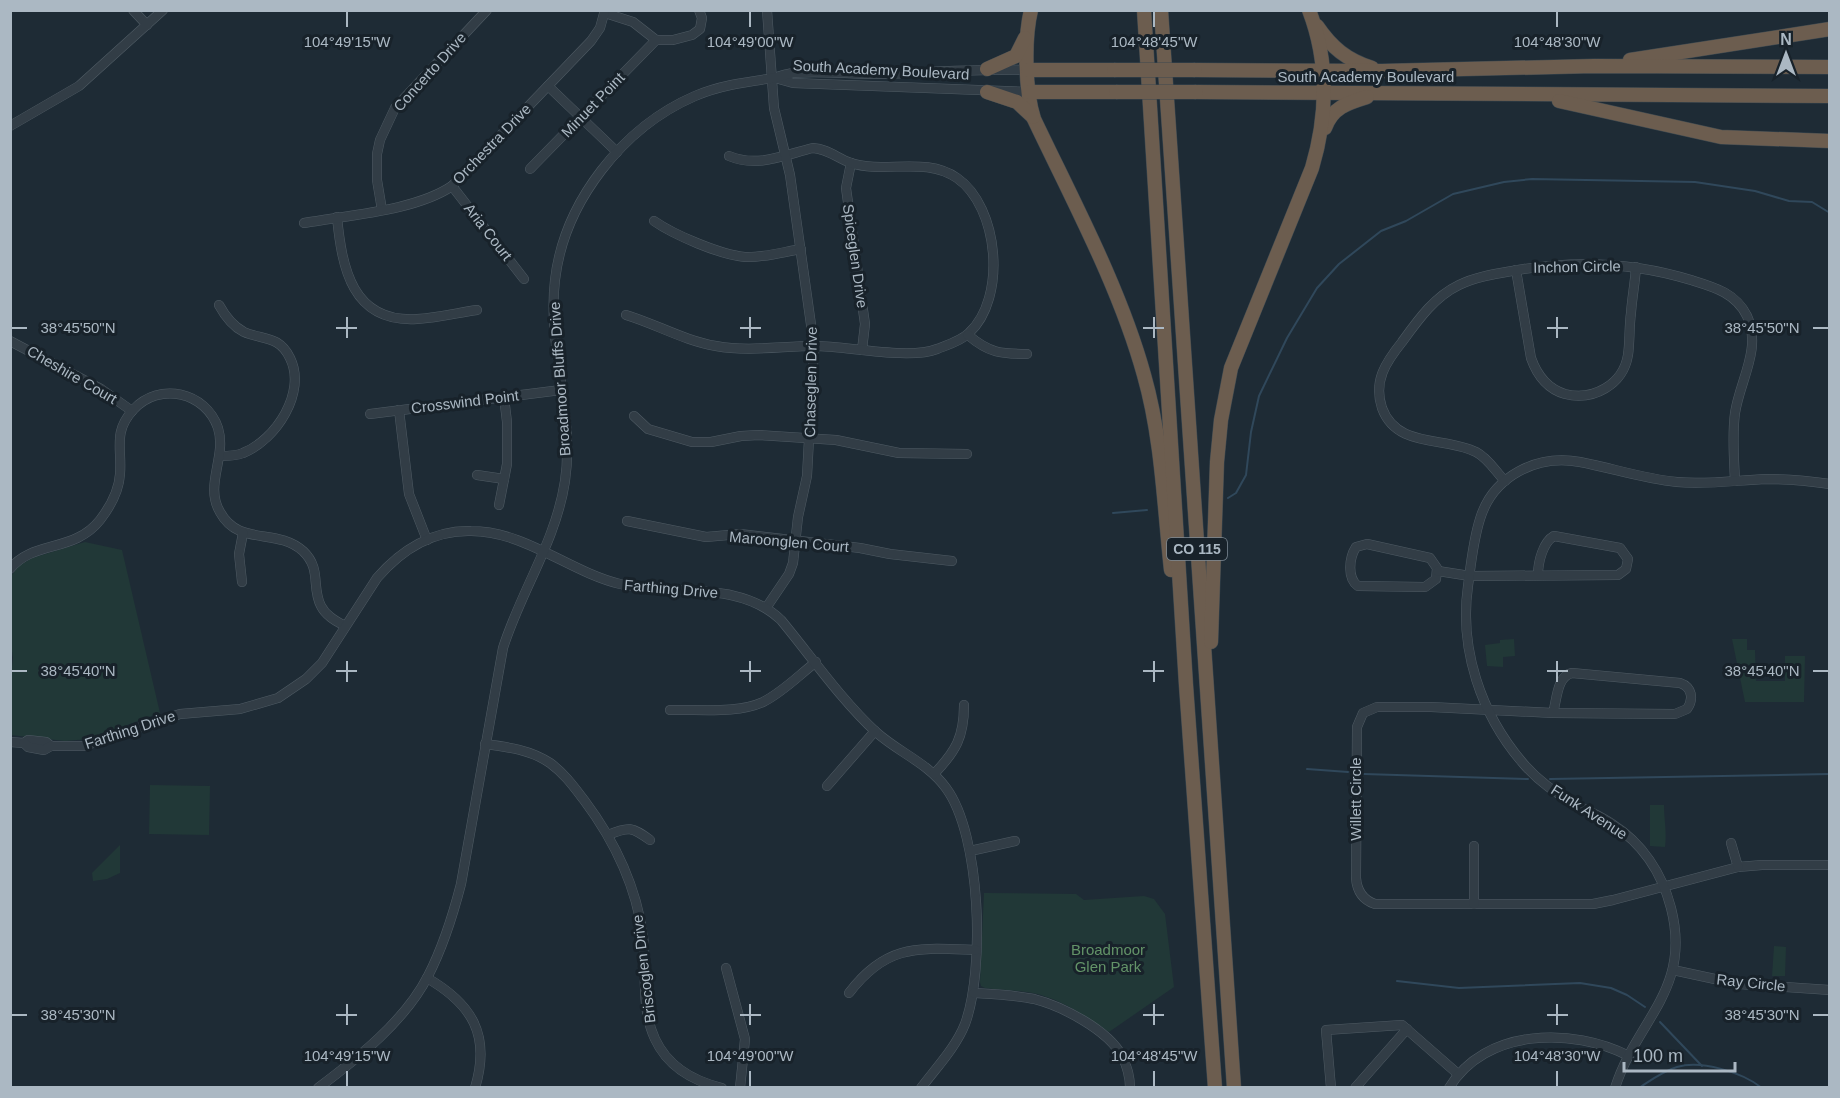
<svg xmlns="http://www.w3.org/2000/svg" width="1840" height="1098" font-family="Helvetica,sans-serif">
	<rect width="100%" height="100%" fill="#1e2b35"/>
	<g fill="#213837">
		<path d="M85,542L122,550L160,713L89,739L65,741L10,735V681L13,658L10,639L11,576L19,566L32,558Z"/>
		<path d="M1514,639L1515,656L1503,657V667L1487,666L1485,645L1500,643V640Z"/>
		<path d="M1732,639H1747V650H1755L1756,681H1785V656H1805L1804,702H1745Z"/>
		<path d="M150,785L210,786L209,835L149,834Z"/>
		<path d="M1650,805H1664C1664,819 1667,833 1665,847L1650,846Z"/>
		<path d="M120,845V873L107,879L93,881L92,873Z"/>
		<path d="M984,893L1076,894L1084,900L1144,896L1154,899L1165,914L1174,987L1109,1032C1085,1016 1061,999 1033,993C1017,990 1000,990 985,988L981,986L980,982Z"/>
		<path d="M1774,946L1786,947L1785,976H1772Z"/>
	</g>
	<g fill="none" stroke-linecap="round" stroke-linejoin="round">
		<g stroke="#30485b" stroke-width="2">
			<path d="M1228,498L1236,493L1246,475L1251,432L1259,396L1287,338L1317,288L1339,264L1381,231L1406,221L1453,194L1504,182L1532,179L1695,182L1755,191L1789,201L1812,202L1830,213"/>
			<path d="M1113,513L1147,510"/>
			<path d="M1307,769L1348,772"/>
			<path d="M1364,774L1528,779"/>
			<path d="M1550,779L1830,774"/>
			<path d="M1397,981L1459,988L1580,983L1611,988L1627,995L1645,1007"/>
			<path d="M1660,1022L1702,1066"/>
			<path d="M1639,1088C1651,1080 1663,1071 1677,1067C1701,1060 1742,1072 1762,1088"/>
		</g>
		<g stroke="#4f5b64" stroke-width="10">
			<g id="minor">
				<path d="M133,10L147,25"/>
				<path d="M605,13L633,22L656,40H673L692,35L700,29L702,18L699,10"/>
				<path d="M775,78L793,83L1029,92"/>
				<path d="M548,86L617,152"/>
				<path d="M10,126L79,86L163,10"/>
				<path d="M851,163L846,188L865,324L862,350"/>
				<path d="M530,169L656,40"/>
				<path d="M452,186L524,279"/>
				<path d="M382,210L377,180V154L380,140L395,108L487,10"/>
				<path d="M337,217C342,268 352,323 417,319C437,318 457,313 477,310"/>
				<path d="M654,221C674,235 721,255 745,257C763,258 783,252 801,249"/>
				<path d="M304,223C348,215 415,211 452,186L591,41L600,28L605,10"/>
				<path d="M1516,270L1531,358C1537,375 1548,389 1565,394C1593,401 1623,385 1628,355C1630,341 1629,327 1631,313C1632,298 1635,283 1636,267"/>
				<path d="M219,305C225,316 232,326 244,332C262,340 279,335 290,358C307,392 276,440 243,453C236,456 228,456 220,456"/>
				<path d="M626,315C656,324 685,341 716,346C748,352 783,346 815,346C847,346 909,360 937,349C947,345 961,341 969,333C1007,298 999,207 957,178C925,156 885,174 851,163C837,158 828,149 813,148C784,155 758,168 729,156"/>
				<path d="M968,335C989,353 1001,354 1027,354"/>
				<path d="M10,341L101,389L132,411"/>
				<path d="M399,410L409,494L427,540"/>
				<path d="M370,414L561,390"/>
				<path d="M634,416L648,429L692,442H711L741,436L759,435L836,440L899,453L967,454"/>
				<path d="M477,475L504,479"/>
				<path d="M1505,481C1496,472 1488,458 1476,452C1445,436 1397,449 1382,408C1373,381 1386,362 1402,342C1418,320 1434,297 1459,285C1475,277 1494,274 1512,271C1572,260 1633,262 1691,280C1714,287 1736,293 1747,316C1762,349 1740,380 1735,413C1732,435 1734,458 1735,481"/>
				<path d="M499,505L507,464V422L504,397"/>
				<path d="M627,521L706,537L740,534L860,548L890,554L952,561"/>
				<path d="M1367,544L1430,558L1437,568L1436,579L1425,587L1358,586C1347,578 1349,558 1356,547Z"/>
				<path d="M10,569C33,540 74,553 100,520C110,507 119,491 120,474C122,448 113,432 133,410C159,381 206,392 218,428C227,457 204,485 220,512C239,547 276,527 303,551C322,569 311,587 321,606C326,616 336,621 345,626"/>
				<path d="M1438,571L1470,576L1618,575L1626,569L1628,559L1620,548L1554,536C1543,542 1538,562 1538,575"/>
				<path d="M242,582L239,554L243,533"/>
				<path d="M766,608L789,574L793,563L798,517L807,476L814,346L790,175L774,108L767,10"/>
				<path d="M670,710C699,709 737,714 763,702C783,692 799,675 816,662"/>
				<path d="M1553,713L1675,714L1687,709C1694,699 1692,687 1680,683L1572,673C1557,676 1557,699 1553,713L1431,707H1377L1363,713L1357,727L1356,878C1357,891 1363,900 1375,904H1593L1613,900L1738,867L1762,865H1830"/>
				<path d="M10,742L24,743L28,740L46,742L51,746"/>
				<path d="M24,743L28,747L44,750L51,746H84L180,714L240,709L278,698L306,679L322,663L377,578C401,550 433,530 471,531C525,531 570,572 620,584C674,597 738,579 781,620C810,655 842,701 876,732C898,752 928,763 946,788C981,835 985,970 965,1024C956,1047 936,1068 921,1088"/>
				<path d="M485,744C508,747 531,750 550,763C564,773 574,787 584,800C614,840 636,885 643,936C647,969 640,1007 655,1039C668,1067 693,1081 722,1088"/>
				<path d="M934,774C956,751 964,737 964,705"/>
				<path d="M827,786L875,731"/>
				<path d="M608,835C629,826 632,827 650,840"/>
				<path d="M1731,843L1738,867"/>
				<path d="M970,851L1015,841"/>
				<path d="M1474,904V846"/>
				<path d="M726,968L745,1039L740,1088"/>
				<path d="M1673,970L1738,984L1830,990"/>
				<path d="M427,978C472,1004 491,1035 475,1088"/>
				<path d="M849,993C887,943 919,948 976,950"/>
				<path d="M974,993C994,994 1015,995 1034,999C1062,1006 1108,1030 1122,1056C1127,1066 1130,1077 1130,1088"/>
				<path d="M318,1088C358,1058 405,1021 428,976C443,947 453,915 461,884L503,648C521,591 556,541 565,481C575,414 547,347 555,280C564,202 623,127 695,96C721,85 747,82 774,78C780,76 786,74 793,73C823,70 854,75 884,74C932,72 980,69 1028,70"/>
				<path d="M1331,1088L1326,1030L1402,1025L1458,1074"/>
				<path d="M1355,1088L1407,1029"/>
				<path d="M1449,1088C1485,1028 1573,1027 1629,1056"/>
				<path d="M1615,1088C1637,1019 1692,990 1671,908C1662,873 1642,843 1612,824C1601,816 1587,811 1575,804C1555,793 1536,779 1522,762C1481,714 1459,649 1468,586C1471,564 1473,541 1480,519C1493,476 1537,454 1580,462C1612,468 1644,479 1677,482C1707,485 1737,480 1767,479C1788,479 1809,481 1830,484"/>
			</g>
		</g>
		<g stroke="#3c4850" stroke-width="15">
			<g id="highway">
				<path d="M1031,10C1024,39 1025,91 1034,119C1073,201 1120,288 1144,375C1162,438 1164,506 1171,570"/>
				<path d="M1144,10L1186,685L1215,1088"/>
				<path d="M1161,10L1234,1088"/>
				<path d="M1317,26C1332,48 1347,60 1372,68"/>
				<path d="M1630,60L1830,29"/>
				<path d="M987,69L1016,56L1025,38"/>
				<path d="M1028,70H1114"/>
				<path d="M1195,70L1382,71L1594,66L1830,67"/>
				<path d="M987,92L1017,102L1033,117"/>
				<path d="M1029,92H1116"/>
				<path d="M1196,92L1830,96"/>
				<path d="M1559,101L1721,137L1830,141"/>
				<path d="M1325,128C1332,108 1347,103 1367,97"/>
				<path d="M1211,642L1217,462L1221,420L1231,368L1312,168C1327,117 1329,62 1309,10"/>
			</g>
		</g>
		<use href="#minor" stroke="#323d46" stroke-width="9"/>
		<use href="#highway" stroke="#6c5d4f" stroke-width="14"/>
		<g stroke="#3c4850" stroke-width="15" stroke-linecap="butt">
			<g id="highway-bridge">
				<path d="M1114,70H1195"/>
				<path d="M1116,92H1196"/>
			</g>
		</g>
		<use href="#highway-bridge" stroke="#6c5d4f" stroke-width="14"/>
	</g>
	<path fill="none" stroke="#abb8c3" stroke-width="2" d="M347,12V27M750,12V27M1154,12V27M1557,12V27M347,317V338M750,317V338M1154,317V338M1557,317V338M12,328H27M336,328H357M740,328H761M1143,328H1164M1547,328H1568M1813,328H1828M347,661V682M750,661V682M1154,661V682M1557,661V682M12,671H27M336,671H357M740,671H761M1143,671H1164M1547,671H1568M1813,671H1828M347,1004V1025M750,1004V1025M1154,1004V1025M1557,1004V1025M12,1015H27M336,1015H357M740,1015H761M1143,1015H1164M1547,1015H1568M1813,1015H1828M347,1071V1086M750,1071V1086M1154,1071V1086M1557,1071V1086"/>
	<g text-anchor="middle" stroke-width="6" stroke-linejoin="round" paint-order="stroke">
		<rect fill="#18222a" stroke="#7f8b95" stroke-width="1.5" x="1167" y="538" width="60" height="22" rx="4.5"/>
		<g font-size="14" font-weight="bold" fill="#abb8c3">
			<text x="1197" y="554">CO 115</text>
		</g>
		<g font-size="15" fill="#abb8c3" stroke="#18222a">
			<text transform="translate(881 70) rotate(3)" y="5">South Academy Boulevard</text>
			<text transform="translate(430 72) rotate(-48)" y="5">Concerto Drive</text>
			<text x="1366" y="82">South Academy Boulevard</text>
			<text transform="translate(593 105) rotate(-46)" y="5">Minuet Point</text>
			<text transform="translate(492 144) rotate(-46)" y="5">Orchestra Drive</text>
			<text transform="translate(488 232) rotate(52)" y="5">Aria Court</text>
			<text transform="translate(855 256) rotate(82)" y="5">Spiceglen Drive</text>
			<text transform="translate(1577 267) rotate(-1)" y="5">Inchon Circle</text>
			<text transform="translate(72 375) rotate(30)" y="5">Cheshire Court</text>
			<text transform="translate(560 379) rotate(-94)" y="5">Broadmoor Bluffs Drive</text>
			<text transform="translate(811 382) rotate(-89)" y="5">Chaseglen Drive</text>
			<text transform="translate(465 402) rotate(-7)" y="5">Crosswind Point</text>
			<text transform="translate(789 542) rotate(5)" y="5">Maroonglen Court</text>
			<text transform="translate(671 589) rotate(5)" y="5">Farthing Drive</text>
			<text transform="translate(130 730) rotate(-18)" y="5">Farthing Drive</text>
			<text transform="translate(1356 799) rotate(-90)" y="5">Willett Circle</text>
			<text transform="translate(1589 812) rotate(33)" y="5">Funk Avenue</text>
			<text transform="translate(644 969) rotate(-97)" y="5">Briscoglen Drive</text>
			<text transform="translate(1751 983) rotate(6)" y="5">Ray Circle</text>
		</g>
		<g font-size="15" fill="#639368" stroke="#18222a">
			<text x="1108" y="955">Broadmoor<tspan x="1108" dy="17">Glen Park</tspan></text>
		</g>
	</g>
	<g font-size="15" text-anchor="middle" fill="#abb8c3" stroke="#18222a" stroke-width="6" stroke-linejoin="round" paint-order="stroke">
		<text x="347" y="47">104°49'15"W</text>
		<text x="750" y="47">104°49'00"W</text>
		<text x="1154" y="47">104°48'45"W</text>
		<text x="1557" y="47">104°48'30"W</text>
		<text x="78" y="333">38°45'50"N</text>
		<text x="1762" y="333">38°45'50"N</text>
		<text x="78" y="676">38°45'40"N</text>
		<text x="1762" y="676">38°45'40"N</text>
		<text x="78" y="1020">38°45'30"N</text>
		<text x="1762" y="1020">38°45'30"N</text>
		<text x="347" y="1061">104°49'15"W</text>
		<text x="750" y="1061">104°49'00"W</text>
		<text x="1154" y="1061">104°48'45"W</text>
		<text x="1557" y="1061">104°48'30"W</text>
	</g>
	<rect width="1840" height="1098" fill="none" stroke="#abb8c3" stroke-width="24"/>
	<g transform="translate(1786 54)" stroke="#18222a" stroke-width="4.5" paint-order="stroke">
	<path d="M0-4.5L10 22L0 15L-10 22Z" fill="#abb8c3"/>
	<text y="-9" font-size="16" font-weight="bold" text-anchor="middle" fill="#abb8c3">N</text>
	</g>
	<path d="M1624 1062v9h111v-9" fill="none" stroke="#abb8c3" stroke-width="3"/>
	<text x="1633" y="1062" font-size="18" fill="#abb8c3" stroke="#18222a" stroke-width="4.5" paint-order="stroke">100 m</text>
</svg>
